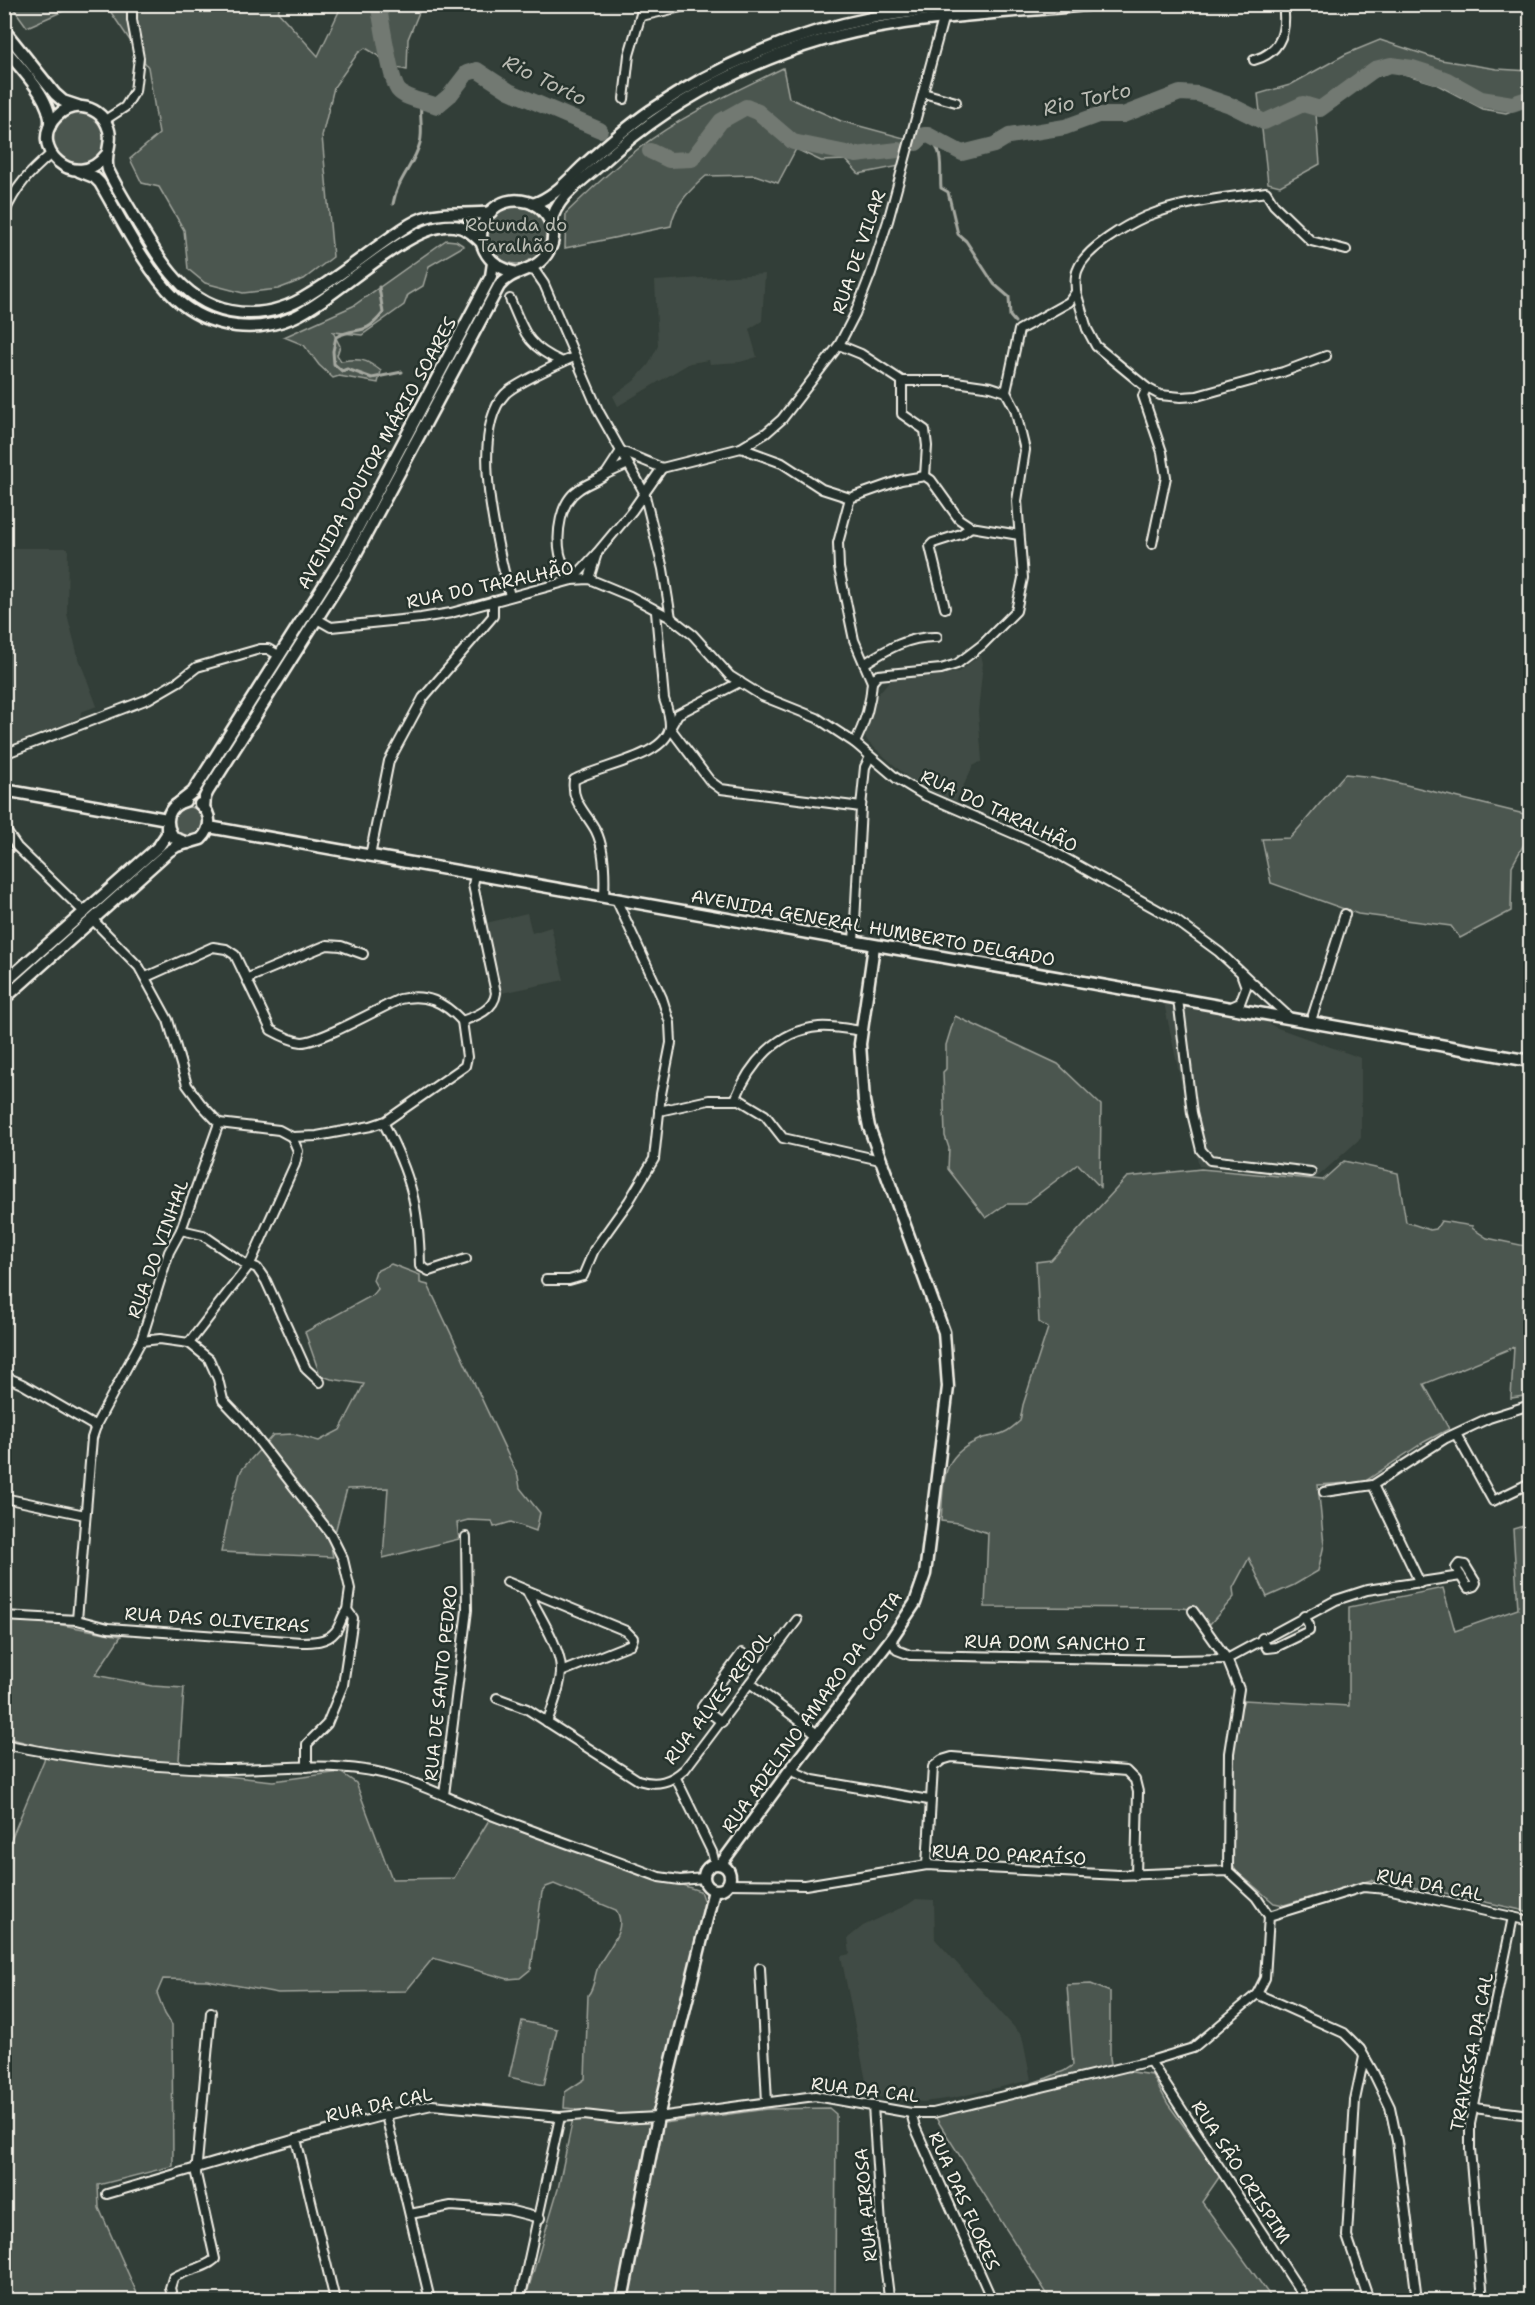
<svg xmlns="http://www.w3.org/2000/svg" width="1535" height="2305" font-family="'Shantell Sans',sans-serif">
	<rect width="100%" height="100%" fill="#323e38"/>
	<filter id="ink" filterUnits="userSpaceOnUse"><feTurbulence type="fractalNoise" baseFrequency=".0167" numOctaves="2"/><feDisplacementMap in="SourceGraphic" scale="12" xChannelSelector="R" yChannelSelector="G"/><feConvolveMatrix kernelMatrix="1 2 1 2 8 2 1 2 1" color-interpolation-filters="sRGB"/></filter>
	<g filter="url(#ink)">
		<g fill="#404b44">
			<path d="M765,274L762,321L749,329L757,357L740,362L710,364L709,360L690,363L618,406L613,396L634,381L649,364L658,346L655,281Z"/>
			<path d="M5,548H68L67,614L78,656L97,706L81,712L80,718L5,747Z"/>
			<path d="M981,655L983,663L978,712L982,761L973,766L956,801L947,797L946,799L926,790L911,780L869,743L865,737L866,733L878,694L891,679L958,672Z"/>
			<path d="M527,913L532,933L551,927L564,980L502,993L486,923Z"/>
			<path d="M1164,1003L1263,1020L1275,1027L1361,1058V1138L1315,1179L1199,1166Z"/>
			<path d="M916,1899L934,1900L935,1939L1022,2036L1031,2080L953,2098L923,2102L869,2096L841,1956L850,1954L848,1938L863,1926L909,1904Z"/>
		</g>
		<g fill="#4c564f" stroke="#a0a49c" stroke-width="1.5">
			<path d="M11,5H77L27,27Z"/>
			<path d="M106,5H280L278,12L318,56L342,5H422L408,39L407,70C391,69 380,55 365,48L358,53L334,87L322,136L333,257L304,279L278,289L243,293L205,283L188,269L184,230L159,187L142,183L130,159L159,134L148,67Z"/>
			<path d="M1380,40L1441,60L1497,69L1530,71V104L1506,113L1483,109L1434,83L1394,71L1372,78L1316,114L1320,164L1280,186L1268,183L1258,94L1290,85L1346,54Z"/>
			<path d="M783,68L789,98L841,121L904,138L905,165L859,174L846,160L821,161L796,149L778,183L755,175L706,176C691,189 674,205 671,226L565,248L566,213C589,191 613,168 638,149C682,115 734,92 783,68Z"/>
			<circle cx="79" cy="138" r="26"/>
			<circle cx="517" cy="235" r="29"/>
			<path d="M446,240L456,241L464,246L429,266L423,286L408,295L404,305L362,335L333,332L340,346L337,355L341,361C360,358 366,359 381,371L378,383L339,376L333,378L319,365L304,345L284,337L353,306Z"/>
			<path d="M490,287L493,288L352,551L294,648L292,646Z"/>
			<path d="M288,651L291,652L205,787L202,786Z"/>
			<path d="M1345,774L1374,777L1524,814L1530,821V833L1512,866L1511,911L1460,938L1451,926L1358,914L1271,883L1262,839L1290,838C1309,818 1326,795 1345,774Z"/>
			<circle cx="188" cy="822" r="15"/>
			<path d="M955,1016L1058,1064L1101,1105L1100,1187L1078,1164L1025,1204H1006L986,1218L948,1169L949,1148L945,1136L943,1072L946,1069V1045Z"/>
			<path d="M1344,1161L1398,1173L1406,1222L1430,1230L1436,1229L1441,1221L1473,1226L1472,1228L1487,1238L1530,1247V1395L1511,1398L1514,1347L1424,1384L1449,1429L1424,1442L1364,1482L1318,1485L1324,1545L1318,1571L1294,1585L1267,1597L1249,1558L1233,1588L1234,1597L1210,1624L1196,1610L1183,1608L985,1607L988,1533L959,1523L941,1521C944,1481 939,1455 983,1438C990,1436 998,1436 1005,1432C1010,1430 1015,1425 1020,1421L1023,1405L1048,1328L1039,1322L1036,1262L1051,1260L1127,1177L1201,1169L1323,1180Z"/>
			<path d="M391,1264L420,1275V1283L428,1285L518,1476L520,1488L540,1513L536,1531L511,1522L494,1527L492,1521L468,1520L457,1523L459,1539L383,1558L388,1488L347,1489L331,1547L333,1557L221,1552L233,1494C239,1487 237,1479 241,1471C242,1468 268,1441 273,1435L293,1434L319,1441L340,1430L364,1384L331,1379L320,1375L305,1332L373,1295L378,1289L373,1280L376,1271Z"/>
			<path d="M1530,1524V1912L1445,1893L1371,1880L1284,1905L1274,1903L1236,1871L1231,1862L1234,1725L1244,1700L1349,1706V1607L1443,1588L1455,1631L1518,1609L1513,1529Z"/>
			<path d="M4,1619L57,1624L121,1636L95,1675L152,1686L184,1688L179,1760L190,1772L273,1781L340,1772L356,1783L392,1879L454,1878L489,1820L700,1891L705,1905L681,2019L663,2123L767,2109L829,2108L836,2114L835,2300H525L558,2189L575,2109L564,2108L565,2092L585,2079L588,1995C595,1987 594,1976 598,1967C606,1950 629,1929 616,1910L554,1884L546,1887L542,1892L531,1969L520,1978L508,1979L433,1958L406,1991L278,1993L207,1980L163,1979L157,1993L165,2014L172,2025L173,2166L98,2185L99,2208L140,2300H5V1854L44,1760L46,1748L5,1737Z"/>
			<path d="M1091,1984L1110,1992V2058L1112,2069L1152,2075L1168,2104L1220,2176L1202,2202L1273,2300H1051L934,2115L1047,2078L1064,2071L1073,2065L1067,1985Z"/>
			<path d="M522,2021L557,2029L544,2085L509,2077Z"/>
		</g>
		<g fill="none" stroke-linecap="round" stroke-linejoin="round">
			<g stroke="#a6a9a1" stroke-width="3">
				<path d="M921,138C947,142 939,169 941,188L948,192L958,234L966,241L994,284L1009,297L1010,316L1015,322"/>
				<path d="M393,204C397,180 414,165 420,143C424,128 418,114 422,100"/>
				<path d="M379,287L383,313C363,338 358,325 336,337L333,351L334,364L342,371L347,369L372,378L402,372"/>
			</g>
			<g stroke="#727972" stroke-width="16">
				<path d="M376,4L379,9C383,27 390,78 398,90C406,100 426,101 437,106L450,95L467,73L477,70L509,91L600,130"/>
				<path d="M916,143L924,135H928L962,153L994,145L1009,136L1065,127L1098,115H1123L1180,93L1198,94L1230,105L1264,122L1303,104L1320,109L1375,69L1391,65L1412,68L1431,74L1447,80L1481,99L1512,104L1530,98"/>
				<path d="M650,151L669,160L692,159L721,121L746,107L758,112L793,142L856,155L898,150"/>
			</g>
			<g stroke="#f4f1e8" stroke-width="12">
				<g id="street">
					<path d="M641,16L695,4"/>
					<path d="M1254,60C1282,52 1287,30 1283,4"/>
					<path d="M923,93L956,102"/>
					<path d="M624,99L629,55L644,4"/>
					<path d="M105,120L125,107L135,91L139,58L132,20V4"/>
					<path d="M4,214C16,186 29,173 51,154"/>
					<path d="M530,270L535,271L544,284L599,412L644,492L663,569L671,618"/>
					<path d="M1076,292L1087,329L1096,346L1147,388L1160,395L1181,397L1197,396L1283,372L1326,356"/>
					<path d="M510,299C525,334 527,346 562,362"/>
					<path d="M839,345L861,354L902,381H949L991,387L1006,392"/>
					<path d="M902,381V414L925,430L927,446L925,476"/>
					<path d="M1147,388L1143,396L1162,452L1166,477L1152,544"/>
					<path d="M741,448L782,463L822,489L850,498L901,480L925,476L931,480L959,519L971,527L1019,535"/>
					<path d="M621,451L606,474L628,464"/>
					<path d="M621,451L662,468"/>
					<path d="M662,468L741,448L766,433L782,419L839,345L855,314L871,273L888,221L943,19"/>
					<path d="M850,498L838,543L839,568L854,640L872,682"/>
					<path d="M597,553L632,511L662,468"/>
					<path d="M589,579L597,553L572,580C568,572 562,563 560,554C556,534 560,502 578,490C587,483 597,481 606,474"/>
					<path d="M510,596C498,549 468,433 505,394C515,384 560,363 574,357"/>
					<path d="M945,608L930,546L933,543L961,534L971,527"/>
					<path d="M317,619L331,627L421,618L451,613L572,580L589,579L630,596L671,618L693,635L730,676L762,696L817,718L855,743L896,778L924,795L1047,848L1174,919L1219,952L1290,1018"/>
					<path d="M864,664C887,649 909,636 937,637"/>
					<path d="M740,682L678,714L670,728L710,781L721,789L861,807"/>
					<path d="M855,743C864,725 871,702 872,682L878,675L941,669L957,664L982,645L1016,611L1023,578L1017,501L1025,450L1015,409L1006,392L1019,330L1069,302L1076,292C1076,284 1074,277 1078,269C1086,248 1127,225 1147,216C1184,201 1227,198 1266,192L1274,205L1311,241L1346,250"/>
					<path d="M4,754L148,699L179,681L197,667L260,649H268L280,656"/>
					<path d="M4,828L17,847L85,913"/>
					<path d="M370,856L389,761L423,698L493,616V601"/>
					<path d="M604,897C605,877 605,849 596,831C586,812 571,802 574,780C597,766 668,757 670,726C670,717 667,707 664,699L656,612"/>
					<path d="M854,942L861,807L865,767L870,757"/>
					<path d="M146,977L213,947L226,949L235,955L271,1030C280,1035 291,1041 302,1042C320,1042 380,1008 400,999C426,993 444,1002 462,1021"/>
					<path d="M248,978L327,945L341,946L363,954"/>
					<path d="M1178,999L1192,1113L1201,1150L1210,1160L1311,1172"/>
					<path d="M1231,1007L1240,1003L1246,987L1242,976"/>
					<path d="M462,1021C476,1016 494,1010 496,993L473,885L475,875"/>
					<path d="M1311,1021L1345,914"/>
					<path d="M735,1100C749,1064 778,1030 819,1027C833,1026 848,1029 862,1031"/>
					<path d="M659,1111L709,1100H740L765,1115L783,1138L880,1160"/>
					<path d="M383,1122C411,1175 419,1206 420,1266L429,1271L466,1259"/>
					<path d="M219,1123L279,1130L292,1137L317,1136L371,1126L386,1121L465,1066L467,1057L462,1021"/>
					<path d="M181,1230L203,1235L242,1262L257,1268L266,1281L306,1369L320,1382"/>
					<path d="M546,1280H569L583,1276L594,1250L629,1201L654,1159L661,1094L671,1043L670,1023L662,998L616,899"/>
					<path d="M141,1341L160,1339L189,1343L209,1359L218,1379L223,1400L243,1421L330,1533L343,1559L350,1589L347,1610"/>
					<path d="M189,1343L250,1264L295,1164L298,1151L292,1137"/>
					<path d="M4,1376L22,1384L96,1427"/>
					<path d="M1456,1434L1493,1501L1530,1483"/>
					<path d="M1373,1485L1420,1583"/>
					<path d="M1324,1492L1373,1485L1446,1438L1489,1418L1530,1405"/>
					<path d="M4,1498L85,1515"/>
					<path d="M1459,1564L1465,1565L1476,1583L1474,1586L1468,1588L1456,1568Z"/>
					<path d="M507,1582L626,1631L633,1638L631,1644L561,1672"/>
					<path d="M527,1591C537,1612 559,1644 561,1668C562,1682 552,1710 547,1722"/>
					<path d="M1193,1611L1227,1659L1239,1689L1229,1753L1228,1871"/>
					<path d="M4,1616L77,1620L108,1628L301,1642C312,1642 327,1642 335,1632C340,1627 341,1617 347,1610L353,1618L343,1685L327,1724L307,1744V1767"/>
					<path d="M77,1620L92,1438L97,1423L141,1341L169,1252L181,1230L219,1123L201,1104L187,1085L168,1020L139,967L93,920"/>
					<path d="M1262,1638L1267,1648L1276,1647L1309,1631V1625L1304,1616"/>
					<path d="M891,1639L897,1650L910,1655L1173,1660L1227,1659L1336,1600L1367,1590L1461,1576"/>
					<path d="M750,1683L817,1734"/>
					<path d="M497,1698L527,1709L638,1780C657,1786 671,1782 685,1769L797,1620"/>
					<path d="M722,1722L702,1707L742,1653L761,1668"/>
					<path d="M4,1744C74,1759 145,1767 216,1769C265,1770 316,1762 365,1770C404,1775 440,1795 476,1809C536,1833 598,1854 659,1877L680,1880L704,1878"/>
					<path d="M790,1770L813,1780L929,1800"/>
					<path d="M676,1778L712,1852L715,1864"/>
					<path d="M444,1795L467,1610L466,1537"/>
					<path d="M927,1865L933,1767L942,1760L952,1757L1126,1771L1135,1780L1138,1792L1136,1875"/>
					<path d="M729,1884L805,1885L927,1865L1119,1875L1228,1871L1256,1897L1269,1916"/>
					<path d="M760,1968L767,2102"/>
					<path d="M1257,1994L1344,2033L1360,2049L1373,2072L1390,2107L1397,2141L1417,2300"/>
					<path d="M1364,2057L1355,2100L1347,2236L1369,2300"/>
					<path d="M1150,2061L1306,2300"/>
					<path d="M873,2106L882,2240L889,2296L892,2300"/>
					<path d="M1474,2108L1530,2115"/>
					<path d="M911,2113L915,2127L992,2300"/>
					<path d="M386,2115L430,2300"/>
					<path d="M296,2139L335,2300"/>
					<path d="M107,2194L296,2139L386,2115L432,2105L560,2117L584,2115L619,2119L658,2117L815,2096L911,2113H933L1150,2061L1193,2048L1257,1994L1265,1978L1269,1916L1363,1887L1387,1889L1530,1921"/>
					<path d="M410,2214L451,2206L508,2210L540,2218"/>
					<path d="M173,2300L170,2288L173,2278C186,2269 203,2270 215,2259L196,2174L211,2012"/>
					<path d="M520,2300L560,2117"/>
					<path d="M1483,2300L1470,2149V2124L1513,1917"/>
				</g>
			</g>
			<g stroke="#f4f1e8" stroke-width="15">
				<g id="secondary">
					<path d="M4,30L55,94L63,101L78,106"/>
					<path d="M4,48C20,68 53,99 50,126"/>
					<path d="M106,155C76,194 25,147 57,116C64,109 73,106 82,107C93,108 103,115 107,125C115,141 103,154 108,170C117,189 129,207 139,225C166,270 192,313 250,313C271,313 293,305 310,294C336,278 360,259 384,242C397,233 409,223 423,218C445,210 468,216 491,212"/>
					<path d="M79,171L94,177L100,183C121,219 146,270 175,298C192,314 213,323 236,326C255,328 276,325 294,317C338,297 410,221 454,226C465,227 473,234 481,242"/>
					<path d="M533,204C554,197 568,180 583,166C605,146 627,127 650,111C716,66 793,33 871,18C908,11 947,8 984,4"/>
					<path d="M551,223C556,196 585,179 603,162C682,90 786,41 892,25C959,14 1028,11 1096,4"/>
					<path d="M4,790L167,819"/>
					<path d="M185,801C167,806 163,823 174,838L188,843"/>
					<path d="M179,803L193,792L345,552L491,276L493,263"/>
					<path d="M204,808L205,797L208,791L345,574L499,286C514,267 537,274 549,250C556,239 553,226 547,216C542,209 536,204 528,202C479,189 458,260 517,273"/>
					<path d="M209,827L1530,1061"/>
					<path d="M4,983L159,846L167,834V826"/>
					<path d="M4,999L169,851L177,846L201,839C212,828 212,814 200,804"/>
					<circle cx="717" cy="1877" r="13"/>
					<path d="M721,1864L790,1770L891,1639L915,1603L925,1574L948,1387L944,1332L869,1127L864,1101L860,1044L874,946"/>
					<path d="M622,2300L658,2117L714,1890"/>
				</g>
			</g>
			<use href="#street" stroke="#26332d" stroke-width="8"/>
			<use href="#secondary" stroke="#26332d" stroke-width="10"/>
		</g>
	</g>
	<g text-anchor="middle" stroke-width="5" stroke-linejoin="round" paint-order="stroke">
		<g font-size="18" fill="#b9bbb2" stroke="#26332d">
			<text x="516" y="231">Rotunda do<tspan x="516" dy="21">Taralhão</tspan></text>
		</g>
		<g font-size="18" fill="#f4f1e8" stroke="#26332d">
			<text transform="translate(859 252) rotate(-71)" y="6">RUA DE VILAR</text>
			<text transform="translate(377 453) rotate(-61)" y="6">AVENIDA DOUTOR MÁRIO SOARES</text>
			<text transform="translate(490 585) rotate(-12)" y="6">RUA DO TARALHÃO</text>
			<text transform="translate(999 811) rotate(25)" y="6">RUA DO TARALHÃO</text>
			<text transform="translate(873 928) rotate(10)" y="6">AVENIDA GENERAL HUMBERTO DELGADO</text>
			<text transform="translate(158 1249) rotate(-70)" y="6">RUA DO VINHAL</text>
			<text transform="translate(217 1620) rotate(4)" y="6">RUA DAS OLIVEIRAS</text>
			<text transform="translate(1055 1643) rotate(1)" y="6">RUA DOM SANCHO I</text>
			<text transform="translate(441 1683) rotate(-84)" y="6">RUA DE SANTO PEDRO</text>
			<text transform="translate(718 1698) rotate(-52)" y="6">RUA ALVES REDOL</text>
			<text transform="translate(812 1712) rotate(-54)" y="6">RUA ADELINO AMARO DA COSTA</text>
			<text transform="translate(1009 1855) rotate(3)" y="6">RUA DO PARAÍSO</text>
			<text transform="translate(1430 1885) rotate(11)" y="6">RUA DA CAL</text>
			<text transform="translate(1472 2052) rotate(-79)" y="6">TRAVESSA DA CAL</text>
			<text transform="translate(865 2090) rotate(7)" y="6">RUA DA CAL</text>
			<text transform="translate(379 2105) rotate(-12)" y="6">RUA DA CAL</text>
			<text transform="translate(1241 2172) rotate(57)" y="6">RUA SÃO CRISPIM</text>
			<text transform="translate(964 2201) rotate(66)" y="6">RUA DAS FLORES</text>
			<text transform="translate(866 2205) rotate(-95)" y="6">RUA AIROSA</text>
		</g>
		<g font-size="20" font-style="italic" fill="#babbb3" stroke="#26332d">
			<text transform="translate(545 80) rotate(26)" y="7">Rio Torto</text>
			<text transform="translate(1087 99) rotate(-13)" y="7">Rio Torto</text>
		</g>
	</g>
	<rect width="1535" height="2305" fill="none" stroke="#26332d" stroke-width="24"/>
	<rect x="12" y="12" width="1511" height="2281" fill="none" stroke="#f4f1e8" stroke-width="2" filter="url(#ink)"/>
</svg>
